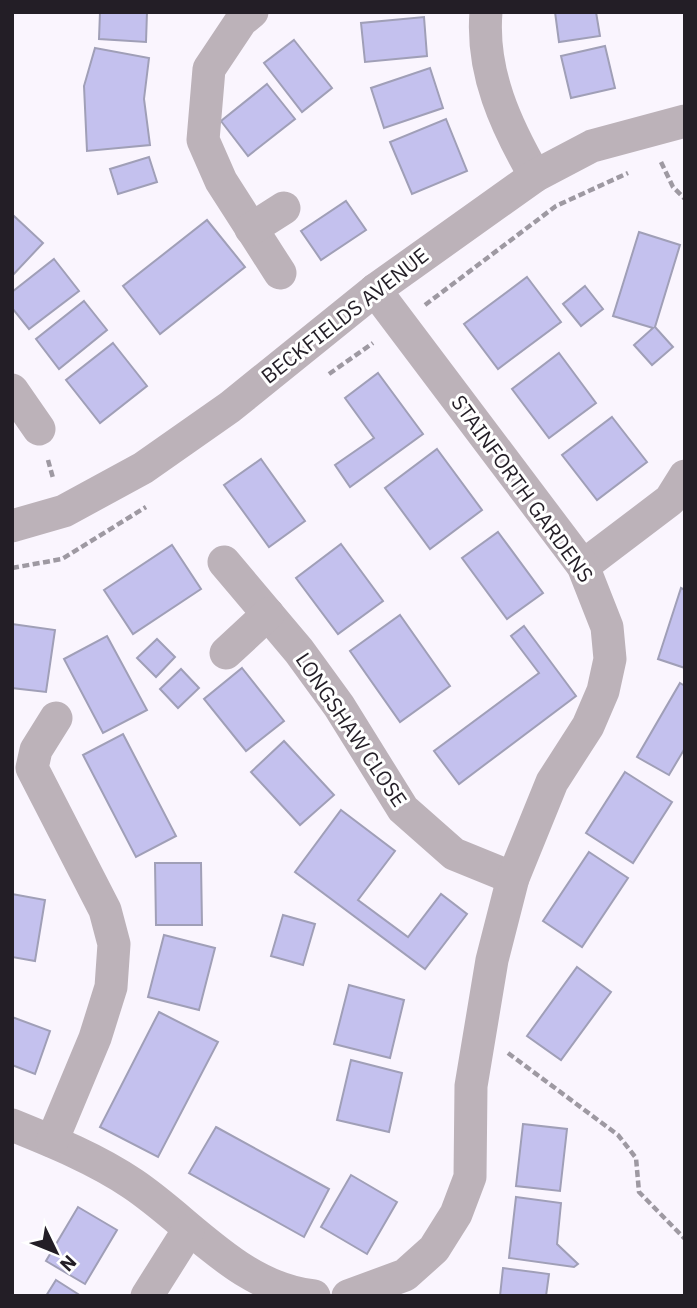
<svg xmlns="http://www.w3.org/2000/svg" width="697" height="1308" font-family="'IBM Plex Sans',sans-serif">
	<rect width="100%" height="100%" fill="#faf5fe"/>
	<g fill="#c4c1ee" stroke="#a09fb7" stroke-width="2">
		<path d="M100,12H147L146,42L99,39Z"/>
		<path d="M555,12H596L600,36L559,42Z"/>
		<path d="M424,17L427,56L365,62L361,23Z"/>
		<path d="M294,40L332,88L302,112L264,63Z"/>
		<path d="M605,46L615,88L571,98L561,56Z"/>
		<path d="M95,48L149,58L144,99L150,145L87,151L84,86Z"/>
		<path d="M430,68L443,108L384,128L371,88Z"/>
		<path d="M267,84L295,119L248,156L221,121Z"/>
		<path d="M446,119L467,171L412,194L390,142Z"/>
		<path d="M149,157L157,182L118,194L110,169Z"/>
		<path d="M346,201L366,230L321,260L301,231Z"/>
		<path d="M14,216L43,243L12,276V219Z"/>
		<path d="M207,220L245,267L160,334L123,286Z"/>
		<path d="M639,232L680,245L655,327L673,347L652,365L634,345L653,328L613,316Z"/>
		<path d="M54,259L79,291L29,329L12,308V292Z"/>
		<path d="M527,277L561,322L498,369L464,324Z"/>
		<path d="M585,286L603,309L581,326L563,304Z"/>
		<path d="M84,301L107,330L59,369L36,339Z"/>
		<path d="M113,343L147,386L100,423L66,380Z"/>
		<path d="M559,353L596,403L549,438L512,389Z"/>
		<path d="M378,373L423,434L350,487L335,465L374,438L345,398Z"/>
		<path d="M612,417L647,462L597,500L562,455Z"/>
		<path d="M437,449L482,510L430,549L385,488Z"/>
		<path d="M261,459L305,521L269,547L224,485Z"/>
		<path d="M498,532L543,593L507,619L462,558Z"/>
		<path d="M341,544L383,601L338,634L296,578Z"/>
		<path d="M172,545L201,589L133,634L104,590Z"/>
		<path d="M681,588L685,590V668L658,659Z"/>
		<path d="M400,615L450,686L400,722L350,651Z"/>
		<path d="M12,624L55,630L46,692L12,688Z"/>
		<path d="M524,626L576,696L459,784L434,751L539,673L511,636Z"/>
		<path d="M107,636L147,710L103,733L64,659Z"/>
		<path d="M157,639L175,657L156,677L137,658Z"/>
		<path d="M242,668L284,721L246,751L204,699Z"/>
		<path d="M181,669L199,688L178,708L160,689Z"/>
		<path d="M680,683L685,686V748L669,775L637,757Z"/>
		<path d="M123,734L176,836L136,857L83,755Z"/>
		<path d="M284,741L334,795L300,825L251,772Z"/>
		<path d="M625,772L672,802L633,863L586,833Z"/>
		<path d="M341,810L395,851L358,900L408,937L441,894L467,914L425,969L295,872Z"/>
		<path d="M589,852L628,878L582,947L543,921Z"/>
		<path d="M155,863H201L202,925H156Z"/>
		<path d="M12,894L45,900L35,961L12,957Z"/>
		<path d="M283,915L315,924L303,965L271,956Z"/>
		<path d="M164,935L215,948L199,1010L148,997Z"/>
		<path d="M577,967L611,992L561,1060L527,1036Z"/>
		<path d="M349,985L404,1000L390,1058L334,1044Z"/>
		<path d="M159,1012L218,1042L158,1157L100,1127Z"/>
		<path d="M12,1017L50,1031L35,1074L12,1065Z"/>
		<path d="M351,1060L402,1073L389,1132L337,1120Z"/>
		<path d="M523,1124L567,1129L560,1191L516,1186Z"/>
		<path d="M216,1127L329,1189L304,1237L189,1173Z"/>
		<path d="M351,1175L397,1202L367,1254L321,1227Z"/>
		<path d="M516,1197L561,1203L557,1244L578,1264L574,1267L509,1258Z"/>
		<path d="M78,1207L117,1230L85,1284L46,1261Z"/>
		<path d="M503,1268L549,1274L546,1296H500Z"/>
		<path d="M56,1280L81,1296H46Z"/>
	</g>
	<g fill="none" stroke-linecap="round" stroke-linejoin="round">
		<g stroke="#9e99a2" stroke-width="4.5" stroke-dasharray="7 3.5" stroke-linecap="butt">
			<path d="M661,162L673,187L685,199"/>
			<path d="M425,305L556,206L628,173"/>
			<path d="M329,374L373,343"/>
			<path d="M48,460L53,478"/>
			<path d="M12,568L62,559L146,507"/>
			<path d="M508,1053L618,1135L636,1158L639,1192L685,1239"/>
		</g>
		<g stroke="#bcb2b9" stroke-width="33">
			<path d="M252,12L241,21L209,69L203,140L221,181L280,273"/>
			<path d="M486,12C481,72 506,126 535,176"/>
			<path d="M251,229L284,208"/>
			<path d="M12,390L39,429"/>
			<path d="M12,526L64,511L143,468L230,407L375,290L535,176L592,146L685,121"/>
			<path d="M224,562L299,651L339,706L403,809L454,854L513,878"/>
			<path d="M583,566L670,500L685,476"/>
			<path d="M226,653L268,614"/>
			<path d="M12,1125C54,1142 96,1159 133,1184C191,1223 240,1288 314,1296"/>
			<path d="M52,1141L95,1038L111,987L114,944L105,910L32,768L36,750L56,718"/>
			<path d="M147,1296L188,1231"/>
			<path d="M348,1296L405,1275L434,1249L456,1214L470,1177L471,1086L492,960L513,878L552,782L588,726L603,691L610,659L607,627L583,566L375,290"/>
		</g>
	</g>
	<g text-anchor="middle" stroke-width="6" stroke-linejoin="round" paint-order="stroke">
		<g font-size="21" fill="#231e26" stroke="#fff">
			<text transform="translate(345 316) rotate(-38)" y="7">BECKFIELDS AVENUE</text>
			<text transform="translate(522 489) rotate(54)" y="7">STAINFORTH GARDENS</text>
			<text transform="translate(351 730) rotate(56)" y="7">LONGSHAW CLOSE</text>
		</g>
	</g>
	<rect width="697" height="1308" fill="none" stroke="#231e26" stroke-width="28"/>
	<g transform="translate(56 1252) rotate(133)" stroke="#ffffff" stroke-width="5" paint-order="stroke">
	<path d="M0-5L12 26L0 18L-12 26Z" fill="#231e26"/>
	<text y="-10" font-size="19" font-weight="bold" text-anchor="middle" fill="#231e26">N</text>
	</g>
</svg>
